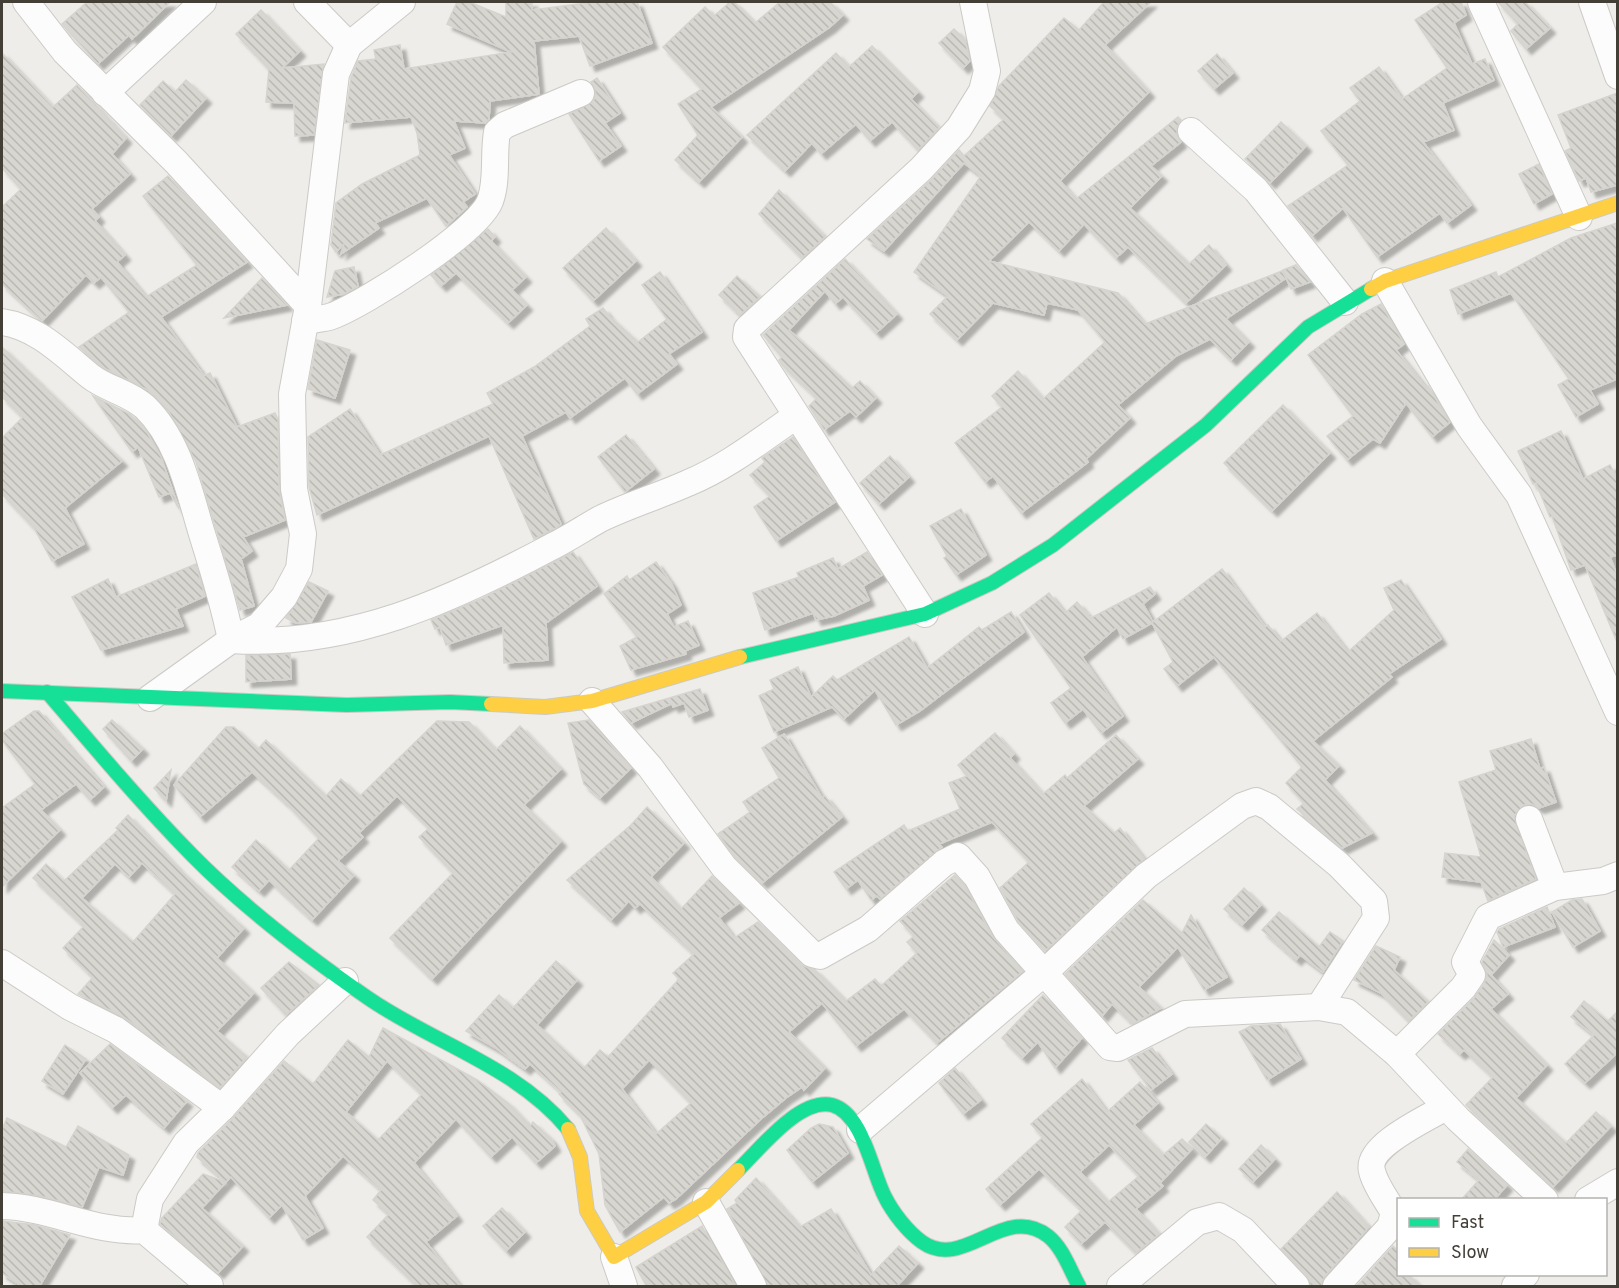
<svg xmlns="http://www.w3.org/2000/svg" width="1619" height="1288" font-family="Overpass,sans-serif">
	<defs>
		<pattern id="building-back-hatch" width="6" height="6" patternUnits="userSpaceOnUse" patternTransform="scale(1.5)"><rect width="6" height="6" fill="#d7d6d1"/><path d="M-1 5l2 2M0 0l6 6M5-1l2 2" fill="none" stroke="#bab9b4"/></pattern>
		<filter id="shadow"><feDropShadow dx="5.5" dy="5.5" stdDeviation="1.5" flood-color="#0004"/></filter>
	</defs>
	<rect width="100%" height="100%" fill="#eeede9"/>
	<g fill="url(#building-back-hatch)" stroke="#d6d4cf" stroke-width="1.5" fill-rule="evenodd" filter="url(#shadow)">
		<path d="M87,2H170L132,39L129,35L98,64L62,24Z"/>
		<path d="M457,2H469L506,17V2H532V10L594,2H637L652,43L590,66L579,36L534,41L539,94L490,101L489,119L486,123L454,121L465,148L449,155L475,194L463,202L467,207L446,226L427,198L375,223L379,228L341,254L344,244L336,252L331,245L336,203L362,184L420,155L417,133L411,117L345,123L351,78L358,61L376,59L374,50L400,45L404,69L511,52L447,24Z"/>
		<path d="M730,2H734L755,23L780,2H830L843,15L830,27L711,107L742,137L699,182L675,160L698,135L678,104L702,89L663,47L705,7L714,16Z"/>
		<path d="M1104,2H1151L1105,45L1149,92L1060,181L1076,199L1178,117L1181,120L1177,127V135L1181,142L1151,166L1162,176L1130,208L1189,264L1209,245L1226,265L1186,303L1128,247L1116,258L1084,224L1059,251L1029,222L989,261L1118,293L1145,324L1282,271L1286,278L1226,319L1249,342L1231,360L1210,339L1176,356L1118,405L1130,418L1086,459L1088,462L1021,513L993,476L985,482L955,443L1002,407L992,396L1018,371L1043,399L1105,342L1078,310L1047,303L1044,315L993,303L957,340L930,314L948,296L914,272L981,176L964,163L884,251L867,239L931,180L959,150L964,156L1004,119L990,106L999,86L1064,18L1079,30Z"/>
		<path d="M1443,2H1461L1466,15L1454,23L1472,64L1485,59L1494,80L1443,103L1454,130L1423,142L1471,205L1447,223L1440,213L1377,257L1343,208L1312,236L1288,206L1348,165L1321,131L1360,101L1350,88L1379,67L1402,99L1447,68L1415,20Z"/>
		<path d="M1498,2H1525L1550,28L1526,49L1511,31L1518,24Z"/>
		<path d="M261,10L300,51L282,68L324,64L314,135L295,136L294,103L266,102L269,69L236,34Z"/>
		<path d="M954,29L965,40L970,61L963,68L939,43Z"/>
		<path d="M872,46L918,92L911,99L939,128L918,150L892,122L870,141L856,124L821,154L812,143L785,171L747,135L836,53L849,67Z"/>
		<path d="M2,53L53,107L77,85L126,138L112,154L130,174L92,209L99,217L95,221L125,255L117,262L146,297L197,265L143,196L168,176L247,262L161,317L204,376L210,373L237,427L275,413L278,420L279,489L285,520L243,537L252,551L241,559L254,606L240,610L196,462L169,412L148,390L104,368L79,347L129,312L101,277L94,283L86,275L42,321L2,284V207L21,189L2,168Z"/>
		<path d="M1217,54L1233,73L1214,89L1198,71Z"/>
		<path d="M597,78L620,113L605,123L621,146L599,161L569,114L593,102L596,94L591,82Z"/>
		<path d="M186,80L206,98L171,136L140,105L163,81L175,92Z"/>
		<path d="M1617,93V185L1591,192L1586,178L1579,181L1565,151L1571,148L1558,115Z"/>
		<path d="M1281,122L1306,146L1270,183L1245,159Z"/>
		<path d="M1539,164L1552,194L1534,204L1519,174Z"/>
		<path d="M779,190L825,237L802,258L759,214Z"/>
		<path d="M1617,223V379L1590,390L1598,404L1576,417L1558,385L1569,379L1511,293L1458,314L1450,290L1496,272L1498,277L1571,238Z"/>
		<path d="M606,228L636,261L593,301L563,268Z"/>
		<path d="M488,229L495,237L491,241L526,277L512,290L527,305L508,323L456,273L441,286L431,275Z"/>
		<path d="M845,259L897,314L876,333L843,297L835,304L825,291L789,330L852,388L860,381L876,398L856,417L850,411L824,430L809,406L817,398L782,365L779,360L782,357L763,335Z"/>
		<path d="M1296,265L1310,282L1291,289L1283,270Z"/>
		<path d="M354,267L358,286L344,294L327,297L335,271Z"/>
		<path d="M660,272L702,332L669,354L677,364L637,394L625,378L570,418L566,412L522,436L561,524L556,528L534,539L489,436L317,515L309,487L308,437L350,409L380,455L493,404L487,393L534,367L590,326L586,319L603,308L610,317L638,342L667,319L642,285Z"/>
		<path d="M737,276L760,297L740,315L719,295Z"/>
		<path d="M262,278L287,305L224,318Z"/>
		<path d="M1381,304L1404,344L1396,350L1426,388L1428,386L1450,422L1432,437L1406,403L1380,443L1373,439L1347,460L1327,436L1353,416L1308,355L1362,314Z"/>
		<path d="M317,340L350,350L335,398L308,389Z"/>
		<path d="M2,347L122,461L65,508L84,544L52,561L34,528L2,494V438L23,417L2,397Z"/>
		<path d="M93,396L130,414L145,429L161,457L179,509L170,493L159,497L138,447L132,452Z"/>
		<path d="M1283,405L1330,453L1272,511L1224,463Z"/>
		<path d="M1561,431L1583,479L1610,465L1617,478V555L1610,557L1617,575V642L1585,565L1571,570L1552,516L1550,517L1536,483L1533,484L1518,451Z"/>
		<path d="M626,435L654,469L625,492L598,457Z"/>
		<path d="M793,437L835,502L776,541L754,507L770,496L750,475L765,462L762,458Z"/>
		<path d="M890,456L909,477L879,504L860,483Z"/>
		<path d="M961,509L986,555L956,575L944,558L947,556L930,526Z"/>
		<path d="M573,552L597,586L546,623L548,660L504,663L503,625L446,645L440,627L435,629L431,620L483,598Z"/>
		<path d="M867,552L882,575L863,586L869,600L834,616L816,620L813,613L765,630L753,593L799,577L797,573L833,558L838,569Z"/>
		<path d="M656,562L671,583L681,605L667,614L674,627L688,621L699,645L685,651L686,654L631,670L620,646L637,637L604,594L627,576L629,580Z"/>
		<path d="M196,564L205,596L176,609L183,626L101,650L72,597L108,579L116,597Z"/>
		<path d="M1222,569L1265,627L1268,625L1281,641L1317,613L1348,652L1394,610L1384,588L1401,580L1441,639L1389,674L1392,677L1381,686L1313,741L1339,766L1325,780L1372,833L1342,848L1297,809L1304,803L1286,783L1302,767L1214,657L1177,686L1164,669L1173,662L1152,623L1123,639L1117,627L1082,657L1123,716L1101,733L1083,709L1065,723L1051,703L1071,688L1020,615L1049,593L1065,613L1077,602L1091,618L1150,587L1155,594L1143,604L1153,622Z"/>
		<path d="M309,582L328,591L311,622L296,623L286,618Z"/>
		<path d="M1011,612L1024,632L920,711L896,725L875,690L844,719L832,707L774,732L759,696L774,689L770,680L798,667L811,697L833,676L837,680L909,637L927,668L979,627L982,630Z"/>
		<path d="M290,654L291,679L246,682V655Z"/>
		<path d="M700,689L708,710L689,717L684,703L673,707L672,703L631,723L622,712Z"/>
		<path d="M34,711H39L104,787L90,800L76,784L41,810L60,830L2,887V808L35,784L2,740V734Z"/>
		<path d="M112,720L143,749L131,761L103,729Z"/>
		<path d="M589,720L631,768L600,798L584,784L568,723Z"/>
		<path d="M437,721L469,722L496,750L520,726L561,769L524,805L561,841L432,979L390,938L453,873L419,837L429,828L397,796L359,833L363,837L338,861L354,875L312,920L269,880L259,891L232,867L256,840L289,870L319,838L288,805L252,772L200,817L174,785L226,727H234L258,749L266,740L326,796L341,779L360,796Z"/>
		<path d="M995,733L1014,754L1010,758L1043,794L1065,775L1067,778L1116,735L1138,759L1084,806L1114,833L1120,828L1144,859L1045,951L1018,921L1000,888L1029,862L992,822L939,844L942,847L880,899L877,896L871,900L858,880L846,889L834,872L904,825L908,831L960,809L949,783L967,776L958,765Z"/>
		<path d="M784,734L822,798L825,796L842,817L762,883L735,857L718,834L750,812L743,802L779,778L762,748Z"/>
		<path d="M1531,739L1540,769L1544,767L1556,802L1539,808L1532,804L1524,805L1514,816L1536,879L1488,901L1481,882L1442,877L1445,853L1481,857L1459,782L1496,770L1490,751Z"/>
		<path d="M171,770L166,801L154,788Z"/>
		<path d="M647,807L684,843L651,877L681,909L712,876L739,903L719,918L734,938L758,922L801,965L815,970L846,1001L875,979L881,986L917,953L907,942L914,936L900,921L955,875L965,886L993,937L1023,971L937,1043L904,1009L856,1046L822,1003L789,1032L825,1068L804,1090L802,1087L786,1098L761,1119L676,1199L669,1203L664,1197L620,1232L605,1205L599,1154L580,1115L559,1094L561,1092L530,1064L525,1069L496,1048L466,1031L499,995L513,1008L556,961L577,980L537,1025L584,1068L600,1050L608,1057L679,979L673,973L694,954L640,904L635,908L629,901L611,920L567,880L631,825ZM649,1060L691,1103L656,1134L622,1089Z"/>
		<path d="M128,815L180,870L244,928L217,958L254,993L217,1031L247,1057L220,1088L125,1018L78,994L93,977L63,948L84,926L33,878L46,864L64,881L118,830L116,828ZM142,863L175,894L133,942L82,898L115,864L129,877Z"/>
		<path d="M1244,888L1261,905L1242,925L1224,909Z"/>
		<path d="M1582,899L1600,931L1573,947L1552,912L1572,900Z"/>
		<path d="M1143,900L1182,933L1191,915L1227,977L1204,990L1178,947L1139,987L1161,1008L1133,1024L1112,1004L1102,1016L1065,974Z"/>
		<path d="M1547,907L1555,927L1503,947L1497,932L1499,929Z"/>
		<path d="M1279,912L1319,947L1330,932L1343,941L1323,972L1300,955L1296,960L1262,930Z"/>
		<path d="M1494,940L1509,955L1491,975L1508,994L1491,1009L1547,1065L1516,1098L1566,1143L1596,1112L1611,1126L1553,1187L1466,1105L1493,1077L1464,1050L1460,1054L1438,1034L1474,998L1484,984L1487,975L1482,962Z"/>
		<path d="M1376,946L1400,957L1394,970L1428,1002L1409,1021L1381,993L1354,980Z"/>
		<path d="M289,962L319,985L286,1015L261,988Z"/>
		<path d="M1043,995L1082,1038L1055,1068L1038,1042L1022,1058L1002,1038Z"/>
		<path d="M1584,1001L1608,1021L1617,1012V1053L1585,1083L1565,1064L1594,1035L1571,1017Z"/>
		<path d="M1280,1024L1301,1059L1267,1080L1239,1032L1251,1026Z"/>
		<path d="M383,1028L477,1080L508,1103L530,1126L533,1122L551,1139L555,1146L536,1163L512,1137L491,1157L456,1119L414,1163L457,1216L426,1242L461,1287H418L367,1237L389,1214L373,1200L381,1190L343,1156L305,1196L323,1228L303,1240L282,1205L269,1218L231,1177L226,1182L197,1157L198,1153L232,1119L284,1061L313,1084L348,1040L369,1057ZM387,1061L422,1094L378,1140L346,1112Z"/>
		<path d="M110,1044L187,1101L164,1128L126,1095L112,1108L80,1073Z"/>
		<path d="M65,1045L86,1059L63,1094L42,1081Z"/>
		<path d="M1152,1048L1172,1074L1151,1090L1128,1060Z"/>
		<path d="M955,1068L981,1100L963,1114L939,1083Z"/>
		<path d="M1082,1079L1107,1112L1140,1082L1158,1103L1134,1125L1163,1155L1182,1139L1192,1149L1160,1183L1163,1186L1136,1209L1159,1234L1136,1253L1105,1222L1081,1244L1065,1227L1082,1210L1039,1169L1000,1205L986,1189L1043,1137L1031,1124ZM1109,1145L1139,1176L1108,1202L1080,1172Z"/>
		<path d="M7,1118L66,1147L78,1126L129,1155L123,1175L99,1167L82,1207L40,1196L2,1191V1130Z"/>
		<path d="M819,1124L833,1127L848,1153L812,1182L787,1150L811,1128Z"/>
		<path d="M1206,1124L1222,1138L1205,1157L1189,1142Z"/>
		<path d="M1261,1145L1275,1159L1253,1182L1239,1169Z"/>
		<path d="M1468,1149L1507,1185L1494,1200H1461L1479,1180L1457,1162Z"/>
		<path d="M203,1174L226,1182L202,1208L243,1246L218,1273L160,1224L162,1218Z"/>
		<path d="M756,1178L800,1227L831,1209L871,1275L899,1246L918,1263L896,1287H768L727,1209L737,1203L735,1200Z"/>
		<path d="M1337,1192L1369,1227L1325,1276L1321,1287H1311L1307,1276L1281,1249Z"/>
		<path d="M502,1208L525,1232L506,1251L483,1226Z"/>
		<path d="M2,1221L35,1225L70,1235L39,1287H23L2,1273Z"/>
		<path d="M702,1226L736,1287H647L636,1267Z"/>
		<path d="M1393,1246L1398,1251V1275H1409L1421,1287H1356Z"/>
	</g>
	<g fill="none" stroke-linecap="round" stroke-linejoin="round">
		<g stroke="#cccac6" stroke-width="28">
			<g id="street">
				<path d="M26,2L65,52L176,162L308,306"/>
				<path d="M307,2L349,45"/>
				<path d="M1481,2L1579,217"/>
				<path d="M1592,2L1618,76"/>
				<path d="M105,93L203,2"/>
				<path d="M1191,131L1256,190L1345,302"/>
				<path d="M1385,281L1469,426L1519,495L1618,712"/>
				<path d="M305,321C314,319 324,319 332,316C366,303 478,232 490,201C498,180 493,154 497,132L505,125L581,93"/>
				<path d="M2,322C37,327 63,354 90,376C106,389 128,392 145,407C179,440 189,491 202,534C213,569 224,604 231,640C348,648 452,600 553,546C569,538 584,528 600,519C629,505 659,496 688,483C727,467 761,440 796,416"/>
				<path d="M925,614L746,337L747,329L921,169L959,128L982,91L987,71L973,2"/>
				<path d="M150,698L231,640L259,626L284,597L299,569L303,534L294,489L292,394L308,306L336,74L349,45L402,2"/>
				<path d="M592,701L650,767L724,867L812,954L820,956L868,929L944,863L958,856L977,877L1006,930L1110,1047L1118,1048L1185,1014L1319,1007L1347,1012L1397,1054L1458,1119L1545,1200"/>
				<path d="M1529,819L1555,887"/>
				<path d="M2,963L70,1007L116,1030L222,1108L186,1143L150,1199L144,1230"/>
				<path d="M1397,1054L1463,988L1472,975L1465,962L1488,917L1555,887L1603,881L1618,875"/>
				<path d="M222,1108L288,1034L345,981"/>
				<path d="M860,1130L1044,973L1146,876L1242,806L1256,801L1269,807L1339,865L1374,901L1376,918L1319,1007"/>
				<path d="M1588,1200L1618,1182"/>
				<path d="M706,1202L753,1286"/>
				<path d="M2,1206C50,1207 96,1234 144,1230L210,1286"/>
				<path d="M614,1257L624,1286"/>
				<path d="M1120,1286L1197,1222L1219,1216L1243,1230L1296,1286"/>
				<path d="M1336,1286L1390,1227L1394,1213C1387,1200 1375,1185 1372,1171C1365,1146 1428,1118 1446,1107"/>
				<path d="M1515,1286L1526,1274"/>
			</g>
		</g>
		<g stroke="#cccac0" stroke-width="16">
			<g id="fast">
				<path d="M740,657L925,614L992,583L1053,545L1206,425L1308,327L1371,289"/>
				<path d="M2,691L347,705L450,702L491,704"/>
				<path d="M47,692C94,747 141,803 192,855C244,908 306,955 368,998C433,1043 516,1066 568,1129"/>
				<path d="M738,1170C760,1149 799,1098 832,1105C863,1113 872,1173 885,1197C893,1213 908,1232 922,1242C964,1272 1004,1202 1048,1236C1063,1248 1070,1270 1079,1286"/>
			</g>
		</g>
		<g stroke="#cccac0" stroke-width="16">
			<g id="slow">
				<path d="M1371,289L1385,281L1618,203"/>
				<path d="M491,704L545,707L592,701L740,657"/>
				<path d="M568,1129L580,1157L587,1211L614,1257L706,1202L738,1170"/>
			</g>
		</g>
		<use href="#street" stroke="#fcfcfc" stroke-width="26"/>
		<use href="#fast" stroke="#16e098" stroke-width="14"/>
		<use href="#slow" stroke="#ffcf43" stroke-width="14"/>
	</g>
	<rect width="1619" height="1288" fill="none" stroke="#433e36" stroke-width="6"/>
	<rect x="1397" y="1198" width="210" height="78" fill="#ffffff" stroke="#b4b2af" stroke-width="1.5"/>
	<rect x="1409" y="1218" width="30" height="9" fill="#16e098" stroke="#b4b2af" stroke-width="1.5"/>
	<text x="1451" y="1228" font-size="18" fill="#433e36">Fast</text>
	<rect x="1409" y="1248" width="30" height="9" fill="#ffcf43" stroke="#b4b2af" stroke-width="1.5"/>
	<text x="1451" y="1258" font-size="18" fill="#433e36">Slow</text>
</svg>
